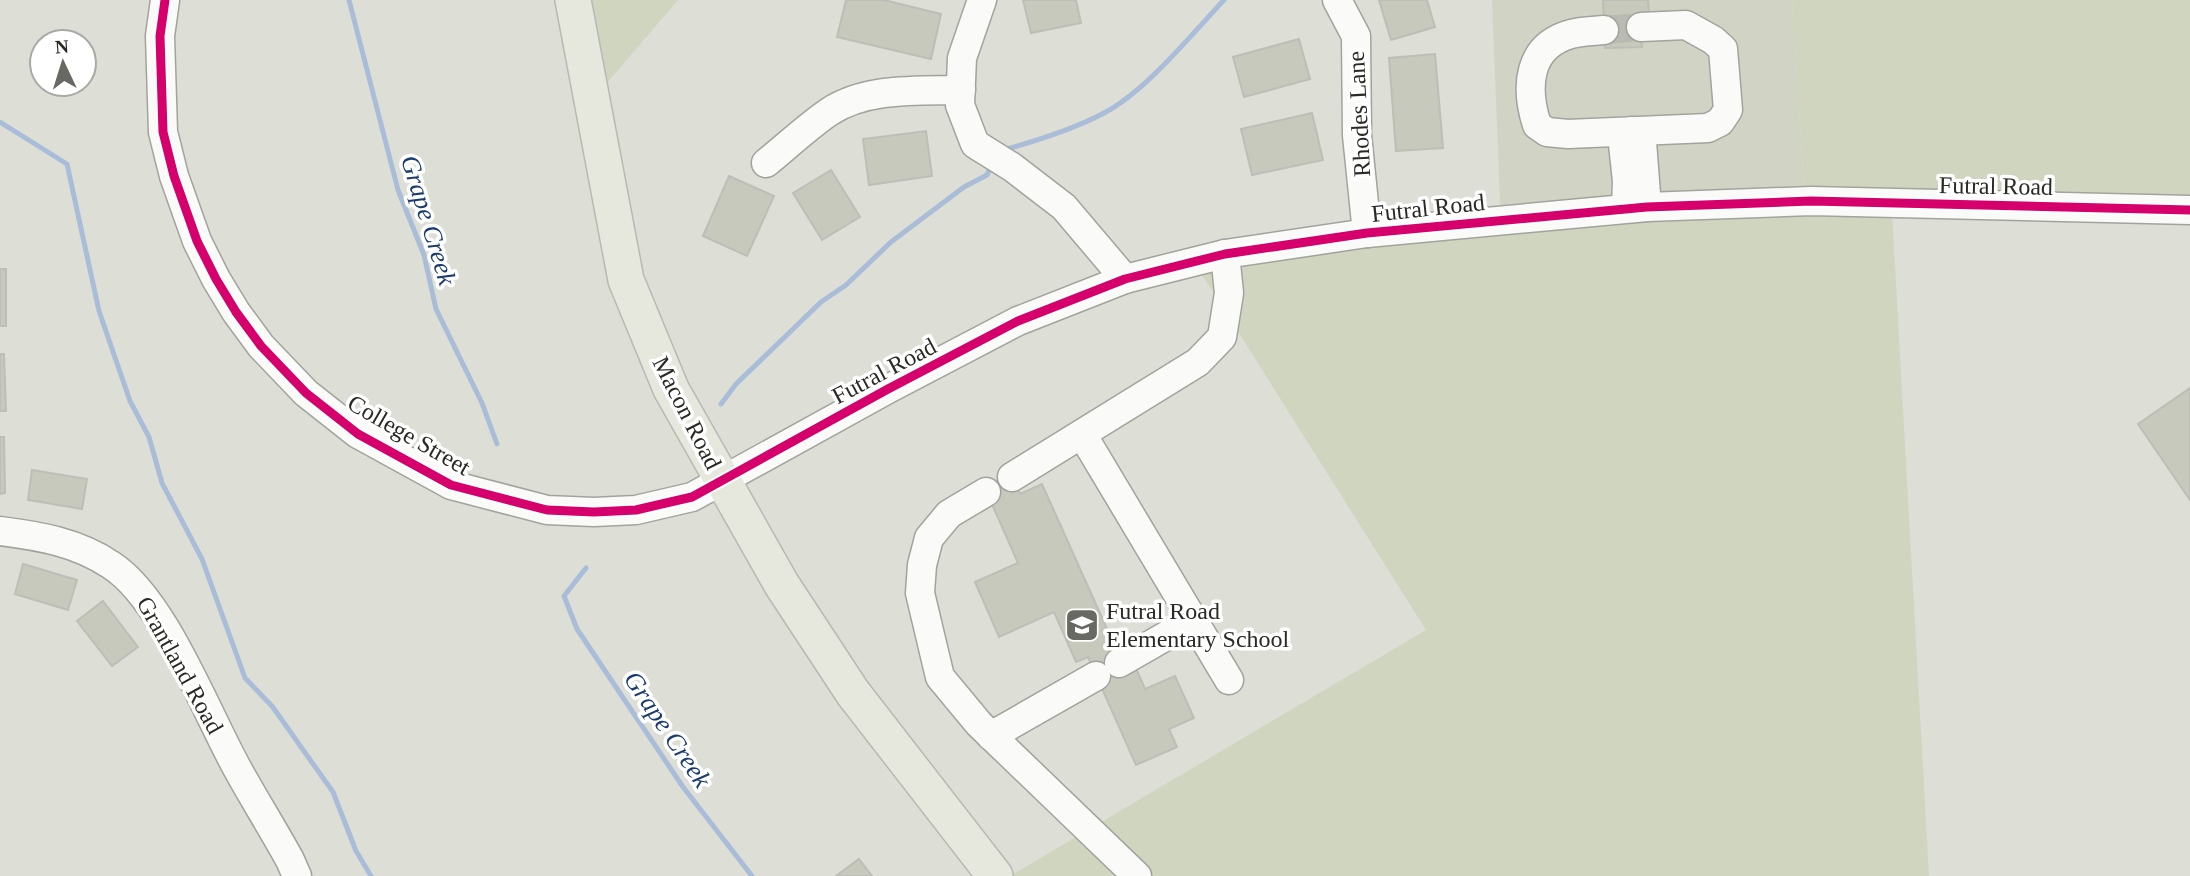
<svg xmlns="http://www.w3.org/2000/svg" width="2190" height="876" font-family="'Times New Roman',serif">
	<rect width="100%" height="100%" fill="#ddded6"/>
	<path fill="#d1d4c4" d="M1492,0H1792L1805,205L1501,227Z"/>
	<g fill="#d0d5c0">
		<path d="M562,0H678L582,112Z"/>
		<path d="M1792,0H2190V212L1891,194L1929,876H1010L1426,630L1196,265L1230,251L1805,205Z"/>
	</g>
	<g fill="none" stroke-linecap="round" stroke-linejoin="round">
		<g stroke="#a9bdd9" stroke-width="5">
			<path d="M349,0L398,190L424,255L436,309L482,403L497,444"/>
			<path d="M0,122L67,164L99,311L130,401L149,437L162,483L202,559L245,678L272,706L333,792L356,851L371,876"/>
			<path d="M1003,150C1036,141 1074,129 1104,113C1146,91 1191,35 1224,0"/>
			<path d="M721,404L736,384L821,302L846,285L891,242L964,187L987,175L992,164"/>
			<path d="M586,568L564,596L577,629L683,787L752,876"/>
		</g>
	</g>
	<g fill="#c7c9bc" stroke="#bdbeb8" stroke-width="2">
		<path d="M846,0H884L941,14L931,59L837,37Z"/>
		<path d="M1023,0H1076L1081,23L1031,33Z"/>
		<path d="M1379,0H1427L1435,27L1391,40Z"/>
		<path d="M1603,0H1648L1649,13H1640L1642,47L1605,48Z"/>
		<path d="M1299,39L1310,79L1244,97L1233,57Z"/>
		<path d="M1435,54L1443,148L1396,151L1389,58Z"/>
		<path d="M1312,113L1323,160L1252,175L1241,129Z"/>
		<path d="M926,131L932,176L869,185L863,139Z"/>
		<path d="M831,170L860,217L822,240L793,193Z"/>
		<path d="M729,176L774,196L747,256L703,236Z"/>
		<rect x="0" y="269" width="6" height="57"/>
		<path d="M0,354H4L6,411H0Z"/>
		<path d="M2190,388V500L2138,424Z"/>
		<path d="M0,437H4L5,493L0,494Z"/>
		<path d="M32,470L87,479L82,509L28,500Z"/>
		<path d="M1011,474L1020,494L1042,484L1112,640L1109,641L1123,671L1135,666L1145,689L1175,676L1194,718L1169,729L1177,747L1136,765L1088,657L1076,662L1054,612L999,637L975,582L1018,563L984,486Z"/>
		<path d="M23,564L77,580L68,610L15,594Z"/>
		<path d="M103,601L138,647L112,666L77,621Z"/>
		<path d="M859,859L872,876H836Z"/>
	</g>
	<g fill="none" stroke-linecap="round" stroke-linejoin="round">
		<path stroke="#b9bab2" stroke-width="28" stroke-dasharray="28 14" stroke-linecap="butt" d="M1604,30L1641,27"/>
		<g stroke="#a2a39d" stroke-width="31">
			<g id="minor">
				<path d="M165,0L160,36L163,132L174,176L197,241L216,279L236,312L261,346L306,393L358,434L451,485L547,510L594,512L636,510L692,497L888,389L1018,321L1125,279L1225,254L1367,233L1647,207L1811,201L2190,210"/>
				<path d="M982,0L962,58L960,105L975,144L1012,167L1064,207L1125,279"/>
				<path d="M1337,0L1356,36L1357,135L1367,233"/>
				<path d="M1604,30C1594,31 1581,31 1571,34C1527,46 1525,88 1537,125L1547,132L1568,134L1708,128L1720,122L1728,110L1723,49L1713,40L1686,25L1641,27"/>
				<path d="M766,163C786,147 807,127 829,112C867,87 918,91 961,90"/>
				<path d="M1626,208L1627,181L1623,144L1632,131L1642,142L1647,207"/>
				<path d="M1082,434L1229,680"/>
				<path d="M1012,477L1198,362L1222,337L1229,293L1225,254"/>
				<path d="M986,492L949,514L929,538L922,565L920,593L940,677L979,724L1137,876"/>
				<path d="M0,531C39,536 77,542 111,565C163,598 206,712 237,768C254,799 273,829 290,860L297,876"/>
				<path d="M1119,663L1194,620"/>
				<path d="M991,736L1096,676"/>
			</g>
		</g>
		<g stroke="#b8b9b5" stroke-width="38">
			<path id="major" d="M573,0L626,280L671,389L782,585L853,693L995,876"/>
		</g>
		<use href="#minor" stroke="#fafaf9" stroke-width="28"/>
		<use href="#major" stroke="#e6e7dd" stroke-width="35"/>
		<g stroke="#fff" stroke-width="13">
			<path id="cycleway" d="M165,0L160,36L163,132L174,176L197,241L216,279L236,312L261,346L306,393L358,434L451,485L547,510L594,512L636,510L692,497L888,389L1018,321L1125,279L1225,254L1367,233L1647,207L1811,201L2190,210"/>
		</g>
		<use href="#cycleway" stroke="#d6006c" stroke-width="9"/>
	</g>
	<defs>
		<g id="school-square" transform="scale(1.75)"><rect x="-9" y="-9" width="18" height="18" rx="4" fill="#676962" stroke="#fff"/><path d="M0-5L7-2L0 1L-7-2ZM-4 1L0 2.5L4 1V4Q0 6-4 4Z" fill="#fff"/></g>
	</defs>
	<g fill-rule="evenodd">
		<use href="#school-square" x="1082" y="625"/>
	</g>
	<g text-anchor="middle" stroke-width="7" stroke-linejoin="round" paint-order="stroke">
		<g font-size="24" fill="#282a24" stroke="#fff">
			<text transform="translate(1359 114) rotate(-93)" y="8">Rhodes Lane</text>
			<text transform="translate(1996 186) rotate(1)" y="8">Futral Road</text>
			<text transform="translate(1428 208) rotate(-6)" y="8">Futral Road</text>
			<text transform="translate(884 371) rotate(-28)" y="8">Futral Road</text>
			<text transform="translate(687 413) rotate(63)" y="8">Macon Road</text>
			<text transform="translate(409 435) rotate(30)" y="8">College Street</text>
			<text transform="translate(180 665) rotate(61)" y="8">Grantland Road</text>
		</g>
		<g font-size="24" fill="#282a24" stroke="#fff" text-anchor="start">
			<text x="1106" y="619">Futral Road<tspan x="1106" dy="28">Elementary School</tspan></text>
		</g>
		<g font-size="26" font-style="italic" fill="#193b70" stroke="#fff">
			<text transform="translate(429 220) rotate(73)" y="9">Grape Creek</text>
			<text transform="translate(668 729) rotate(56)" y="9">Grape Creek</text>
		</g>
	</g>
	<g transform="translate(63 63) rotate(356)"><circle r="33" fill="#ffffff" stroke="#a9aaa7" stroke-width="2"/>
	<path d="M0-5L12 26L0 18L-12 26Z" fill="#676962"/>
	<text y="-10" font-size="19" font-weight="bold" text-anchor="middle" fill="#282a24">N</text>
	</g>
</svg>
